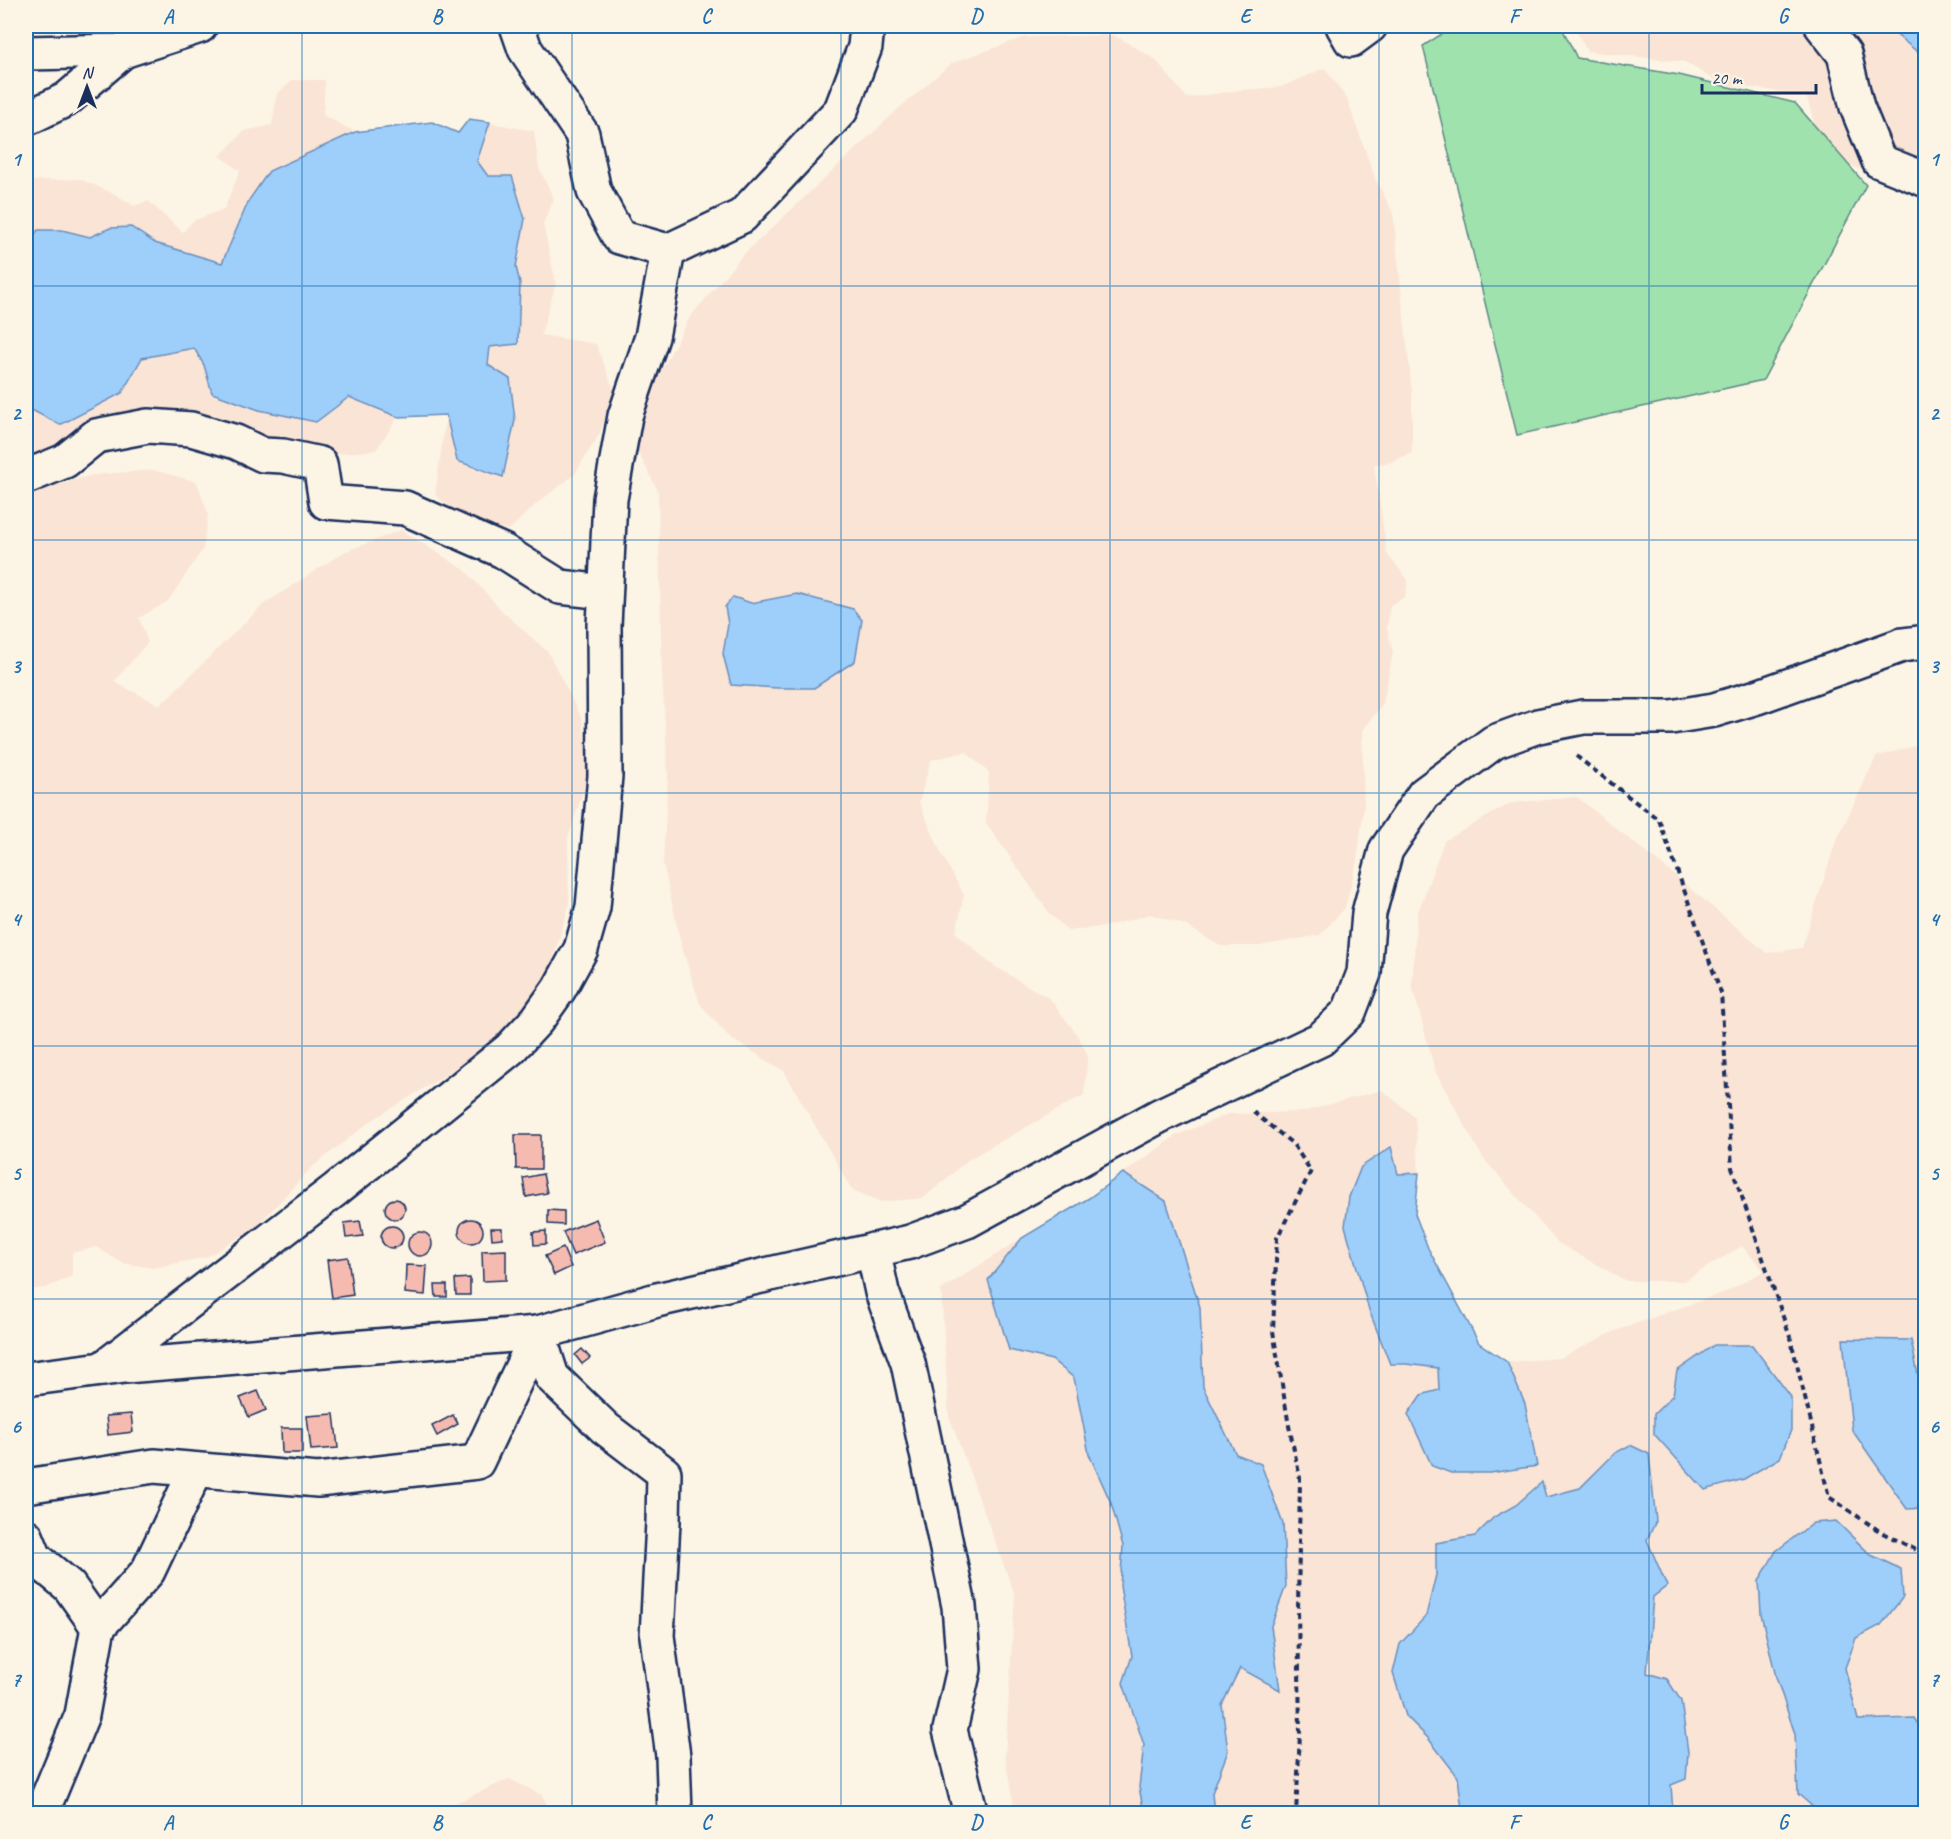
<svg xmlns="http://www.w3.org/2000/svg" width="1951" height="1839" font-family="Caveat,sans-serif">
	<rect width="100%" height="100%" fill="#fcf5e5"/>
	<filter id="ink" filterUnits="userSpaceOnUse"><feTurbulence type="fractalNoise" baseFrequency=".0167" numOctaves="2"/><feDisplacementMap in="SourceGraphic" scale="12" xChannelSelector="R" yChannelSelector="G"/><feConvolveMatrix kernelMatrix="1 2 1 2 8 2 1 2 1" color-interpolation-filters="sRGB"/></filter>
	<g filter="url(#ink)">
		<g fill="#fae4d5">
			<path d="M1574,26H1925V168L1870,174L1823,153L1806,95L1721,84L1685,62L1587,51Z"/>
			<path d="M1114,35L1155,59L1187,98L1240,90L1281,87L1325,68L1347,99L1375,178L1393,213L1412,392V453L1388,463L1374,464L1387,554L1408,580L1405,597L1390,605L1387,628L1393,652L1383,704L1362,730L1364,807L1357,861L1345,908L1320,935L1260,946H1220L1185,925L1150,914L1108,926L1068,931L1050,914L986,823L989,773L966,752L931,760L919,802L942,855L964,895L956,933L991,964L1050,999L1076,1033L1088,1055L1084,1095L969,1159L924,1198L881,1202L852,1190L784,1071L730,1038L700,1004L682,948L663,863L668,773L662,676L658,491L637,450L648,395L690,317L742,256L896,111L952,63L1025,37Z"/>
			<path d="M293,80H325L323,115L355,132L432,122L458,133L469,119L534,131L539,168L554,199L543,224L556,283L541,335L596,344L614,390L599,435L574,475L536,504L509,530L465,520L435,495L446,415L398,417L376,450L317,456L274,442L234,423L190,415L51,455L26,460V181L80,179L115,194L134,206L148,201L183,232L193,221L224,209L240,171L220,156L244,131L272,125L277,94Z"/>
			<path d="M153,470L197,482L208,514L203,549L168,601L139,618L148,642L114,682L160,705L264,604L344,552L401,530L465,570L504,613L548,652L582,719L589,773L568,838L569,905L548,976L511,1029L442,1077L371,1121L312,1167L257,1226L207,1257L153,1268L122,1263L96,1247L72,1253V1276L46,1288L26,1290V502L41,490L92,475Z"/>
			<path d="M1925,743V1813H1015L1005,1757L1015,1596L949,1416L941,1290L1022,1238L1089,1198L1175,1136L1228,1114L1302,1112L1382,1090L1415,1117L1419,1173L1415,1214L1428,1248L1479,1343L1507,1362L1560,1358L1615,1331L1725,1292L1764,1271L1742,1246L1684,1281H1626L1558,1243L1483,1158L1436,1073L1412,986L1417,915L1444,841L1511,803L1577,797L1673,874L1767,953L1802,948L1835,844L1876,757Z"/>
			<path d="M509,1779L542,1795L552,1813H445L449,1806Z"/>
		</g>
		<path fill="#9fe2ad" stroke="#5d8886" stroke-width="1.5" d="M1454,26H1561L1577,58L1679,75L1795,103L1866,185L1763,380L1517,435L1423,46Z"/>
		<g fill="#9ecefa" stroke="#6a8ebc" stroke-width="1.5">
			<path d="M1891,26H1925V58L1893,32Z"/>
			<path d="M469,119L490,122L477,161L488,176H512L525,219L516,267L520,283L518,344L490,347L488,365L510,379L515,420L503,477L457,461L446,415L398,417L349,397L316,422L259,410L212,393L204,365L194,348L142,358L122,393L60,425L26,407V245L38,230H62L90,237L110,228L131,227L155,243L222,263L249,200L269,171L355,132L432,122L458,133Z"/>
			<path d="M797,594L853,609L862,620L855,661L814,688H777L731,685L723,654L728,624L725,607L733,597L751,603Z"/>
			<path d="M1391,1147L1398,1174L1419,1173L1415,1214L1428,1248L1479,1343L1507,1362L1525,1404L1537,1466L1490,1473H1451L1432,1466L1408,1414L1421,1395L1439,1390L1438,1368L1406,1364H1390L1369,1310L1345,1226L1349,1197L1361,1167Z"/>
			<path d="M1123,1173L1166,1201L1200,1307L1203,1387L1236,1454L1261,1464L1283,1524L1286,1586L1271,1626L1280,1690L1240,1668L1222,1705L1228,1751L1212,1793L1214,1813H1144L1139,1787L1144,1745L1123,1683L1132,1656L1120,1586L1123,1546L1111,1503L1089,1454L1074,1378L1052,1360L1009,1350L988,1280L1022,1238L1089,1198Z"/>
			<path d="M1843,1339L1911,1340L1925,1409V1508L1907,1509L1852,1430Z"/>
			<path d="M1714,1345H1752L1791,1397V1430L1780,1458L1744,1479L1705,1490L1654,1434V1414L1673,1395L1677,1371Z"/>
			<path d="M1630,1445L1649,1454L1656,1521L1647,1540L1667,1586L1653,1597L1647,1673L1667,1679L1681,1701L1688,1752L1686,1779L1671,1785L1673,1813L1470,1814L1462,1810L1458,1777L1428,1738L1406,1716L1393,1673L1400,1644L1426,1616L1436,1575V1543L1475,1536L1494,1517L1516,1505L1542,1482L1546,1497L1580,1488L1615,1453Z"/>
			<path d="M1836,1521L1871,1555L1901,1569L1903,1597L1881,1625L1856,1638L1845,1668L1858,1720L1914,1718L1925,1735V1813H1820L1798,1794L1795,1734L1776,1677L1761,1614L1759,1581L1776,1551L1813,1523Z"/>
		</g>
		<g fill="#f5bbb0" stroke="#1b2f5e" stroke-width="1.5">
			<path d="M515,1135H541V1169H516Z"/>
			<path d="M543,1174L547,1193L526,1197L523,1178Z"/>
			<circle cx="395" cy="1209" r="10"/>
			<path d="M548,1210L564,1211V1225L548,1224Z"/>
			<path d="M596,1219L605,1242L573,1255L563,1232Z"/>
			<circle cx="471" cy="1231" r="12"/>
			<path d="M360,1221L363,1236L346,1238L344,1223Z"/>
			<circle cx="392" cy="1237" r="11"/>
			<path d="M491,1228H502V1238L492,1239Z"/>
			<path d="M546,1231V1244L534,1245L533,1232Z"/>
			<circle cx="420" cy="1244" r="12"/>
			<path d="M563,1248L571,1267L554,1275L545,1256Z"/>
			<path d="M506,1250V1280L483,1281L482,1251Z"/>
			<path d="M348,1257L353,1295L332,1298L327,1260Z"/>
			<path d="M406,1265L427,1266L425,1295L405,1293Z"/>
			<path d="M470,1278V1295H456L455,1279Z"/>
			<path d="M435,1285H447V1297H436Z"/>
			<path d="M582,1349L590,1358L582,1364L575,1355Z"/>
			<path d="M258,1391L266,1410L249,1417L240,1398Z"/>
			<path d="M131,1414L133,1432L108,1435L106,1416Z"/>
			<path d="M334,1414L338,1448L311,1450L307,1416Z"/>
			<path d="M453,1415L458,1424L437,1436L432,1426Z"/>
			<path d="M281,1428H302V1453H282Z"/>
		</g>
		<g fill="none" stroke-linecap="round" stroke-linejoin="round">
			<g stroke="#1b2f5e" stroke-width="38">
				<g id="minor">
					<path d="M517,26L525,49L582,134L594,191L619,237L668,251"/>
					<path d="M1343,26L1351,40L1370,26"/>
					<path d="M1822,26L1844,54L1857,107L1879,161L1926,180"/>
					<path d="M26,53L123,51L200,26"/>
					<path d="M26,119L67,99L123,51"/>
					<path d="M26,477L65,461L96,436L148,426L191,429L236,442L263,455L283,456L320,464L326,502L405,508L503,551L560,587L605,592"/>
					<path d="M873,1250L882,1292L908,1363L959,1606L964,1669L950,1730L971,1814"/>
					<path d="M538,1333L552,1377L605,1428L664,1473L663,1522L657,1636L673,1756L675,1814"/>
					<path d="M102,1369L335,1190L510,1049L537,1020L559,989L581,949L593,907L605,776L604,626L610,499L625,416L652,337L668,251L742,216L841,110L865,47L867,26"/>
					<path d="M26,1379L125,1366L538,1333L657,1300L910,1242L967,1221L1159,1116L1321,1039L1349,1012L1364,973L1369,913L1386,850L1424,794L1494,742L1538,726L1583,717H1671L1714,710L1757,697L1902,645L1926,642"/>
					<path d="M26,1486L154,1466L318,1480L477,1462L538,1333"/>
					<path d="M26,1536L35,1558L69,1586L98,1627"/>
					<path d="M41,1814L82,1715L98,1627L148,1571L196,1470"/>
				</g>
			</g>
			<g stroke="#1b2f5e" stroke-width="4" stroke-dasharray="6 4.5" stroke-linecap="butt">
				<path d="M1576,756L1659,820L1721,993L1732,1168L1791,1340L1829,1497L1881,1532L1926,1555"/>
				<path d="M1253,1112L1293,1144L1311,1171L1277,1238L1273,1331L1289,1426L1300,1478L1298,1609L1300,1733L1296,1814"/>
			</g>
			<use href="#minor" stroke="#fcf5e5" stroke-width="33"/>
		</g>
	</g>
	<path fill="none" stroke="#1f6fb2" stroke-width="1.5" stroke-opacity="0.55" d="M302,26V1814M572,26V1814M841,26V1814M1110,26V1814M1379,26V1814M1649,26V1814M26,286H1926M26,540H1926M26,793H1926M26,1046H1926M26,1299H1926M26,1553H1926"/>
	<rect width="1951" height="1839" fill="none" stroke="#fcf5e5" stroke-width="66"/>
	<g transform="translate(87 87)" stroke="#fcf5e5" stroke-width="4.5" paint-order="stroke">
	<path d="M0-4.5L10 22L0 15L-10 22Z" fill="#1b2f5e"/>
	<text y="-9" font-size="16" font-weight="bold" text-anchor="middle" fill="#1b2f5e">N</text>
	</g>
	<path d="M1702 84v9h114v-9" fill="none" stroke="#1b2f5e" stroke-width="3"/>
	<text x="1711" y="84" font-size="18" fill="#1b2f5e" stroke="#fcf5e5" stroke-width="4.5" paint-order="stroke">20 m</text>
	<rect x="33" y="33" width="1885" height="1773" fill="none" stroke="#1f6fb2" stroke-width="2"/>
	<g font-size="20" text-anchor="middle" font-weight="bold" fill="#1f6fb2">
		<text x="168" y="23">A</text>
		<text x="437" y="23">B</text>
		<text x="706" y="23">C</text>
		<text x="976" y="23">D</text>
		<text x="1245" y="23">E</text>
		<text x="1514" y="23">F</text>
		<text x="1783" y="23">G</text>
		<text x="16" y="166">1</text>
		<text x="1934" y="166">1</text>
		<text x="16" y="420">2</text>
		<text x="1934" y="420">2</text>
		<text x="16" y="673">3</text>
		<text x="1934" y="673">3</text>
		<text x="16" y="926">4</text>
		<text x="1934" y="926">4</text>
		<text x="16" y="1180">5</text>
		<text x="1934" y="1180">5</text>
		<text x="16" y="1433">6</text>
		<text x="1934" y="1433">6</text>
		<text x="16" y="1686">7</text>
		<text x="1934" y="1686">7</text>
		<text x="168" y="1829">A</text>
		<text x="437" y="1829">B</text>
		<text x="706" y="1829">C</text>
		<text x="976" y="1829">D</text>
		<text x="1245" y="1829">E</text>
		<text x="1514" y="1829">F</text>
		<text x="1783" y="1829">G</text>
	</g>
</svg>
